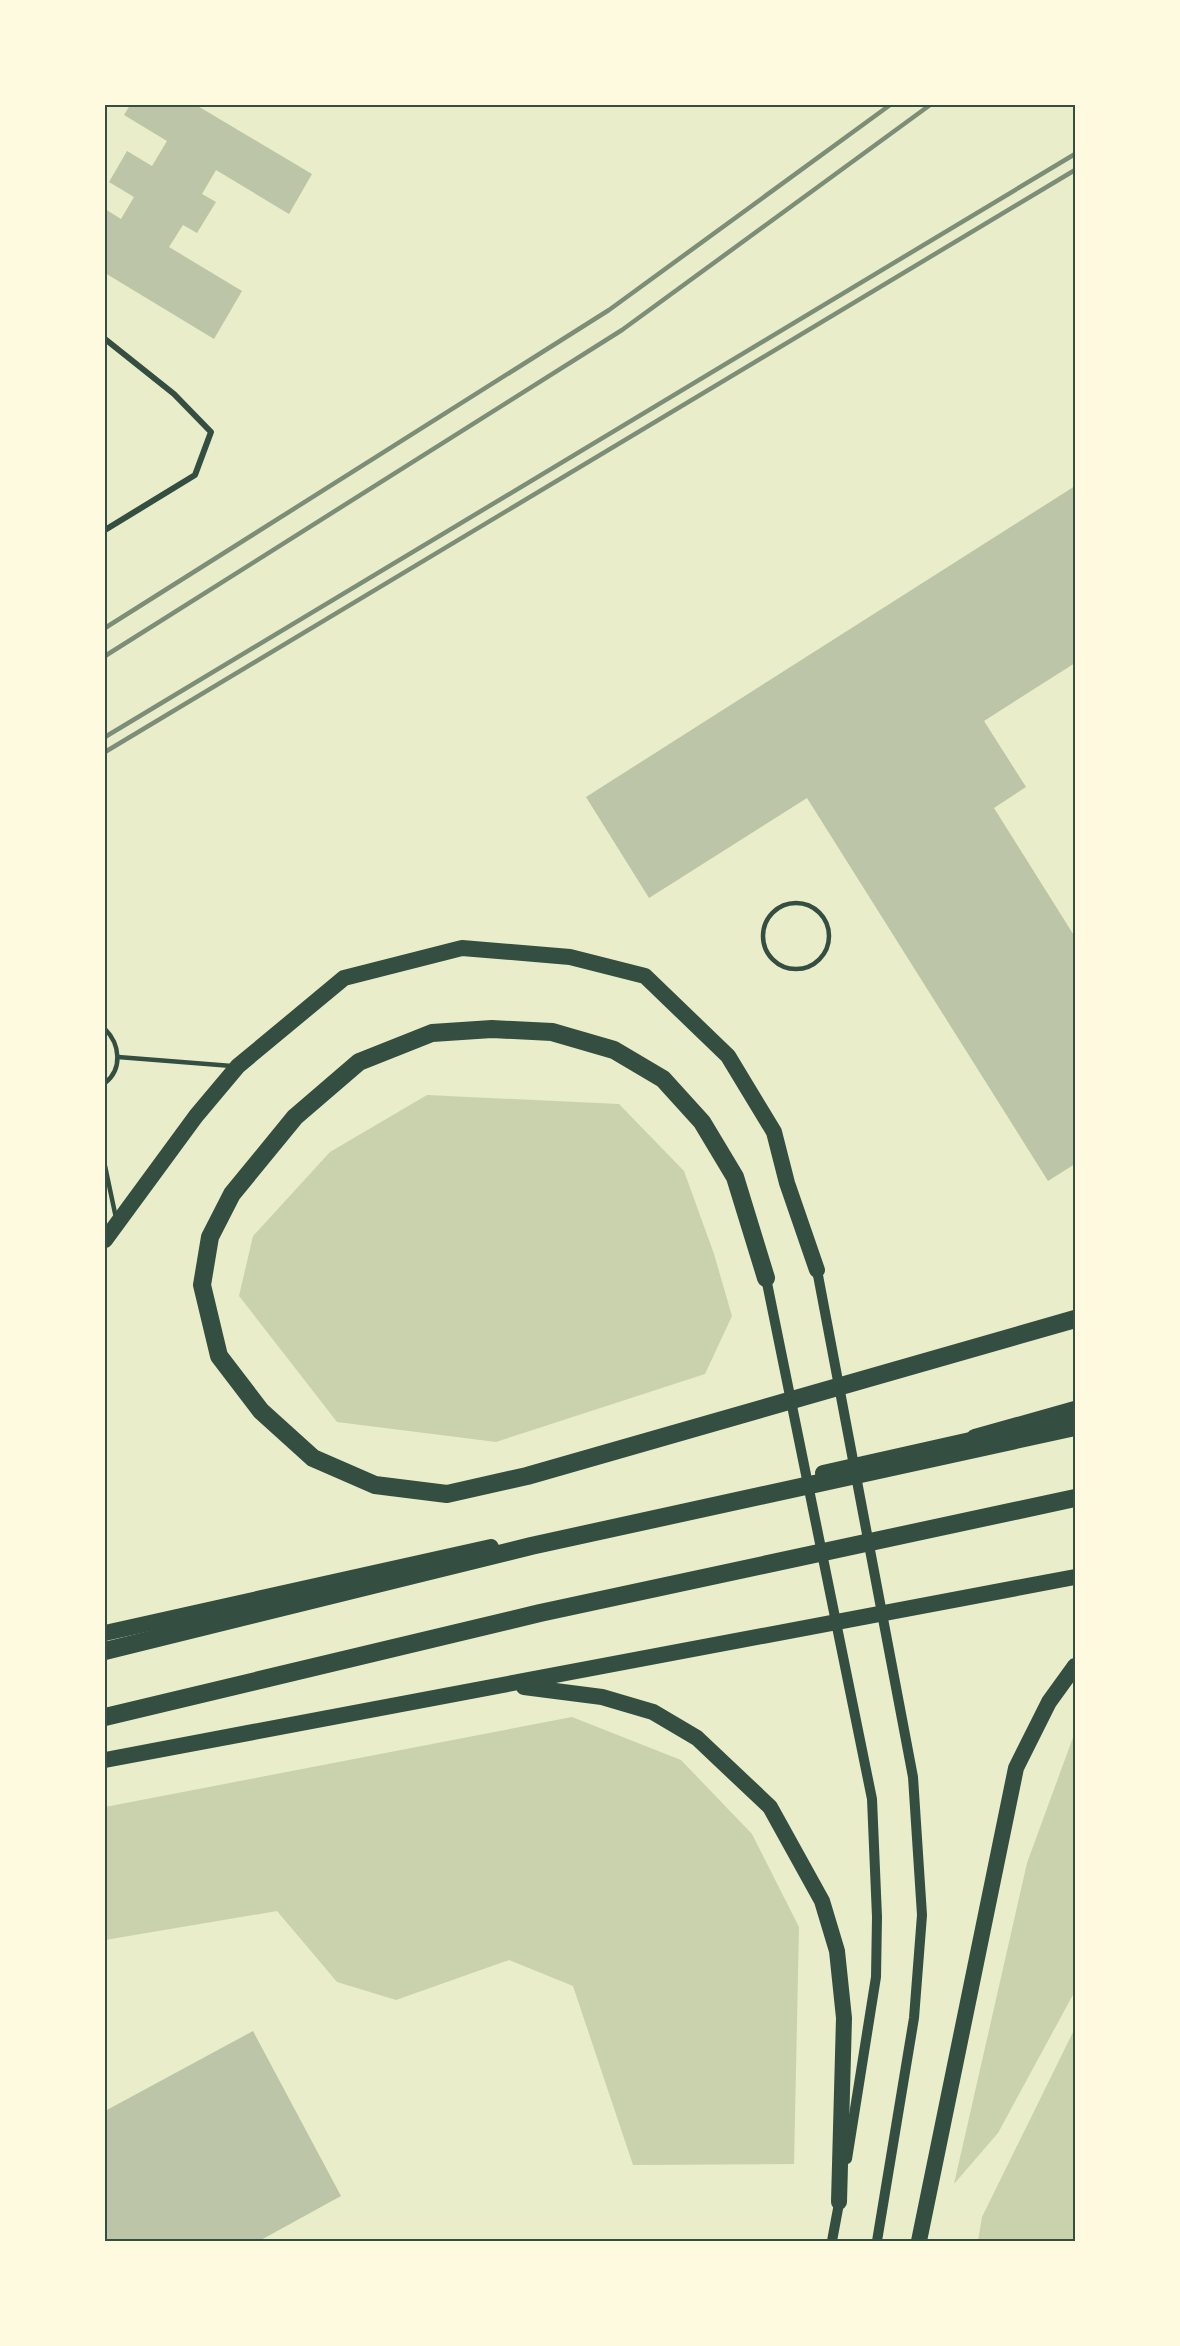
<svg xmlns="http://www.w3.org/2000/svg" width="1180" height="2346" font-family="'Public Sans',sans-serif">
	<rect width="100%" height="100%" fill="#e9edc9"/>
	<g fill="#cad2ad">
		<path d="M427,1095L619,1104L684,1171L714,1254L732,1316L705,1374L496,1442L337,1422L239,1296L253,1236L330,1152Z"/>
		<path d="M572,1717L681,1760L752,1834L799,1927L794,2164L633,2165L573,1986L509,1960L396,2000L337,1982L277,1911L105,1940V1807Z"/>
		<path d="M1075,1732V1991L998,2133L954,2184L1027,1863Z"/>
		<path d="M1075,2028V2241H978L982,2217Z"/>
	</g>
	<g fill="#bcc5a7">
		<path d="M130,105H196L312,174L289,214L216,170L202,194L216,202L197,233L183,225L169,247L242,291L214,339L105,273V209L121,219L134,197L109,182L127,151L152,166L167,141L124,115Z"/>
		<path d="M1075,486V663L984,721L1026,787L994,808L1075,937V1164L1048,1181L807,798L649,898L586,797Z"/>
		<path d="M253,2031L341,2196L259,2241H105V2111Z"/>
	</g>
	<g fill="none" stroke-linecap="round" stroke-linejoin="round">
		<g stroke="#344e41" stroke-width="4.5">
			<circle cx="796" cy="936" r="33"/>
			<path d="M105,1029C120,1044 123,1069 105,1083"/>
			<path d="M118,1057L232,1066"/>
			<path d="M105,1166L116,1218"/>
		</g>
		<path stroke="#344e41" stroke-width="6" d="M105,339L174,394L211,432L195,475L105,530"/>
		<g stroke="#344e41" stroke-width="10">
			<path d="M817,1270L913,1777L922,1915L914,2018L877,2241"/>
			<path d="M766,1278L872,1799L877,1917L876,1977L847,2159"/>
			<path d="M832,2241L840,2198"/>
		</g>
		<g stroke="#344e41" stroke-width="16">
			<path d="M105,1240L196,1116L238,1066L344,978L462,948L570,957L645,976L728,1056L774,1132L787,1183L817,1270"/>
			<path d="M823,1473L988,1436"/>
			<path d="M105,1633L491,1547"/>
			<path d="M524,1687L602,1697L653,1712L697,1738L770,1807L822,1901L837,1951L844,2018L839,2202"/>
			<path d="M105,1760L1075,1577"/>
			<path d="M919,2241L1016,1768L1049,1702L1075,1666"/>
		</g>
		<g stroke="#344e41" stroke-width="18">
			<path d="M766,1278L735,1177L702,1122L663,1079L614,1050L552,1032L492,1029L432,1033L359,1062L295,1117L232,1194L210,1237L202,1285L219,1356L261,1411L313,1458L375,1485L447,1494L527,1476L1075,1319"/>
			<path d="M975,1438L1075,1410"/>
			<path d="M105,1651L531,1546L1075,1427"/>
			<path d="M105,1717L540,1613L1075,1498"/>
		</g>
		<g stroke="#7c8e77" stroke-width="4.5">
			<path d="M105,628L609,310L890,105"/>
			<path d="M105,656L622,330L930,105"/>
			<path d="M105,737L1075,154"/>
			<path d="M105,752L1075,170"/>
		</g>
	</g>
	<rect width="1180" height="2346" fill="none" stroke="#fefae0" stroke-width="213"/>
	<rect x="106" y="106" width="968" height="2134" fill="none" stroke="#344e41" stroke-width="2"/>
</svg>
